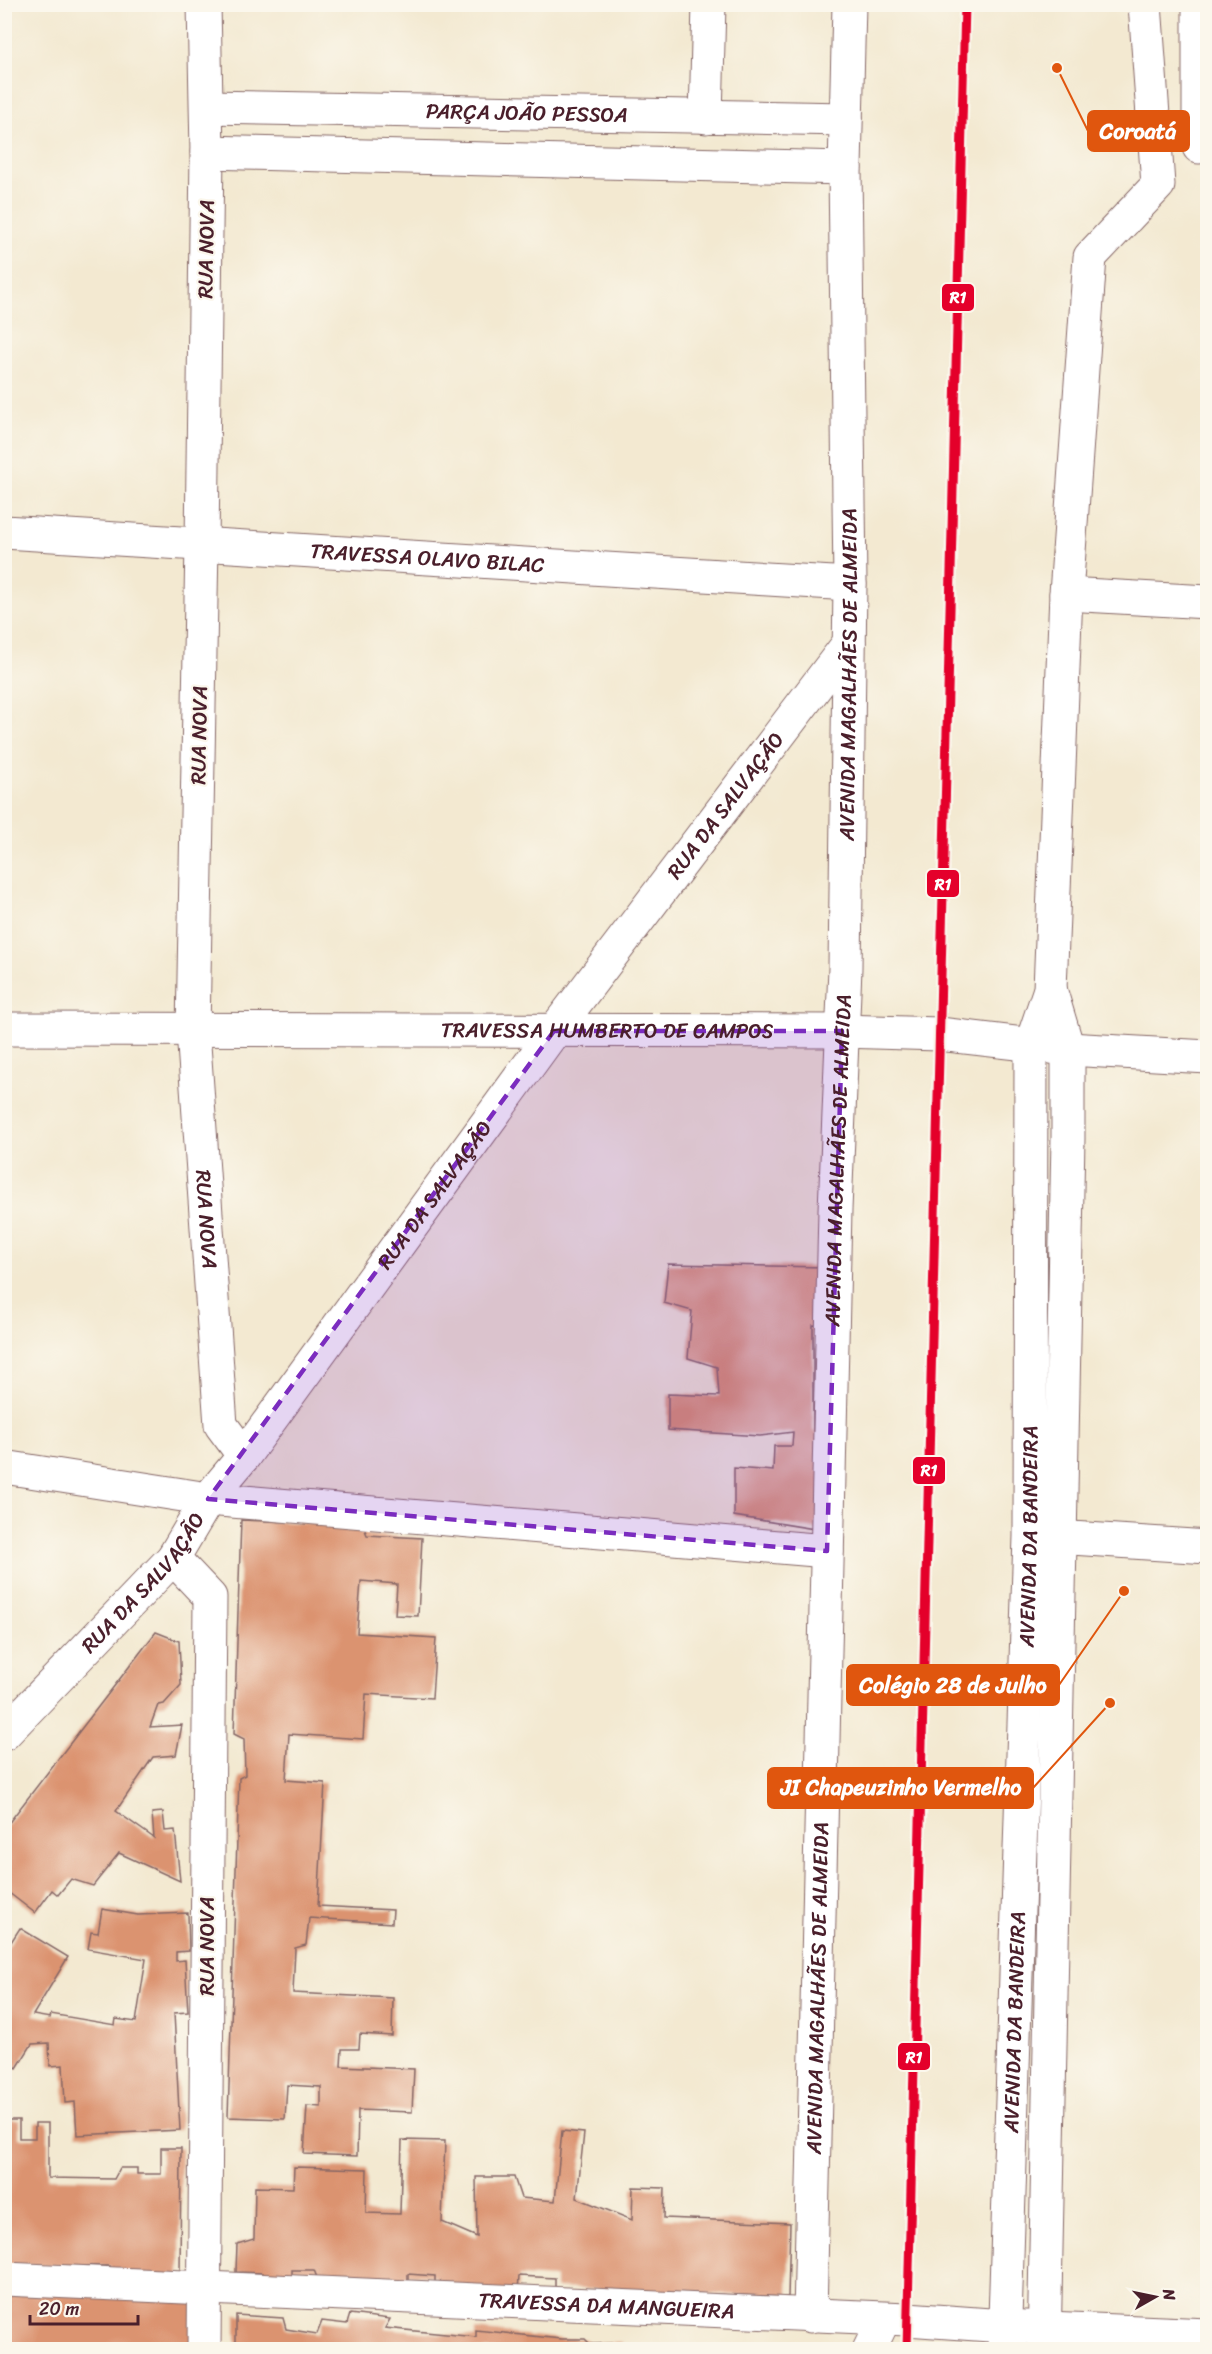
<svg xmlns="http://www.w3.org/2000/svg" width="1212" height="2354" font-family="Sriracha,sans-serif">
	<rect width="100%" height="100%" fill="#fbf7ec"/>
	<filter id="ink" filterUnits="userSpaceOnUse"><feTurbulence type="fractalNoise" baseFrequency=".0167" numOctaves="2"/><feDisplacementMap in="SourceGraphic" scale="12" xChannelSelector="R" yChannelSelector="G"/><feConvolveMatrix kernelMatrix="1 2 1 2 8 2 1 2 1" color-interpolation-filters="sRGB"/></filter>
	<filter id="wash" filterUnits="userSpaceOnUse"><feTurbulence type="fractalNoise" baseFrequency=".008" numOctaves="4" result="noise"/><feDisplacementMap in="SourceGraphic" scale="24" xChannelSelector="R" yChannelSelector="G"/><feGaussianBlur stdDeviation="1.35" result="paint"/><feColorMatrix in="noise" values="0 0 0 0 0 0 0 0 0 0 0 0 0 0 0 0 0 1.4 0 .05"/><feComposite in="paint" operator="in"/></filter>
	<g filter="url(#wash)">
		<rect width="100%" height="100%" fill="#f3e9d1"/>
		<g id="blocks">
			<g fill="#db9370">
				<path d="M668,1264L825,1267V1326L813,1325V1431L823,1435L821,1530L734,1516V1468L773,1471L774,1446H792L793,1432L760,1436L668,1430V1394L719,1396L717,1367L688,1358L692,1311L664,1303Z"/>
				<path d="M241,1520L363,1525L367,1535L422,1538L418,1616L395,1615L397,1584L361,1581L357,1633L436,1638L432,1698L366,1694L363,1739L289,1734L286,1780L325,1783L318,1906L393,1910L392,1923L309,1918L306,1945L295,1948L293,1993L393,1998L392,2036L360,2034L359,2049H342L341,2066L414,2069L412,2112L358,2110L357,2156L304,2154L307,2106L321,2107V2087L287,2085L285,2119L228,2117L239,1778L245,1775L244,1739L234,1734Z"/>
				<path d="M156,1632L179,1641L181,1685L164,1704L158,1705L150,1727L182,1725L176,1755L153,1757L116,1811L154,1838L152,1813L163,1812L165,1831L175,1830L180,1881L119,1853L93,1886L71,1879L58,1895L52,1890L35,1913L4,1889V1829Z"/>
				<path d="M102,1909L138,1915L188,1913L189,1951L176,1952V1961L185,1960L188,2012L174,2013L180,2130L77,2135L75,2102L65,2103L63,2065L50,2066L49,2043L32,2044L17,2068L4,2060V1953L20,1928L68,1957L33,2015L50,2018L51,2014L115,2025L116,2019L136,2022L146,1959L88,1949L91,1932L98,1933Z"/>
				<path d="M4,2120H19V2138H35V2123H48V2178L114,2179L120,2168H137V2174H161V2148H181L180,2277L110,2276V2266L4,2265Z"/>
				<path d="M562,2131L584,2133L577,2198L632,2220L633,2187L665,2188L664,2218L790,2223L788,2297L555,2288V2278L519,2276L518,2292L435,2289V2276L408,2274V2283L318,2280L314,2270H292V2282L262,2281V2273L236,2272L237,2244L254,2239L255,2187L293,2188L294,2167L367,2169L366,2213L400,2214L402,2140L445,2141L442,2222L477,2237L476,2177H514L521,2198L555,2201Z"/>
				<path d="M4,2283L198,2297L195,2350H4Z"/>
				<path d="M350,2314L390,2319L385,2328L476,2337V2330L561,2339H585L590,2344L621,2343V2350H236V2315L283,2318L286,2329L317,2334L322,2321L347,2324Z"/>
			</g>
		</g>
	</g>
	<g filter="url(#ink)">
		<use href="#blocks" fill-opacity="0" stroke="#856665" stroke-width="1.5"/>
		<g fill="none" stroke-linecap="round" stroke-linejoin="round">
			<g stroke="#856665" stroke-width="35">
				<g id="minor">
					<path id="s1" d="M204,4L207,152L202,544L193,1031L221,1425L244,1456"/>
					<path d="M1199,4V147"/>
					<path id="s2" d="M207,107L846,119"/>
					<path d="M706,117L709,4"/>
					<path d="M207,152L845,168"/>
					<path id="s3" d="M4,532L850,584"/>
					<path d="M1066,594L1208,602"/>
					<path id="s4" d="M4,1029L842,1031L939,1034L1068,1049L1208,1057"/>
					<path d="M4,1467L208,1499L827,1551"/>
					<path d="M1041,1536L1208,1547"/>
					<path d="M173,1558L210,1597L204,2350"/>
					<path id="s5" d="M4,2279L907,2319L1004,2326L1208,2335"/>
					<path d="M869,2350L884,2319"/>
					<path id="s6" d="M1004,2350L1030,1536L1031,1045L1050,989L1066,594L1090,257L1158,185L1145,4"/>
					<path d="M1044,2350L1068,1138V1049L1050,989"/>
				</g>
			</g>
			<g stroke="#856665" stroke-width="35">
				<g id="tertiary">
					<path id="s7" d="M4,1734L173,1558L208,1499L244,1456L554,1031L849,643"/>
					<path id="s8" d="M810,2316L835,1210L845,968L850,584L845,168L849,4"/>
				</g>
			</g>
			<use href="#minor" stroke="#fff" stroke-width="33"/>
			<use href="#tertiary" stroke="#fff" stroke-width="33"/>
			<g stroke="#fbf7ec" stroke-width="14">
				<path id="rail-1" d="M907,2350L965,4"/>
			</g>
			<use href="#rail-1" stroke="#e4002b" stroke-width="9"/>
		</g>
	</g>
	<path fill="#7b2cbf" fill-opacity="0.2" stroke="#7b2cbf" stroke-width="4.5" stroke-dasharray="12 8" stroke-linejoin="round" d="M554,1031H842L827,1551L208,1499Z"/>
	<g text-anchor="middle" stroke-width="4.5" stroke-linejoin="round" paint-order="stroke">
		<g font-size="21" fill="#4a1f2b" stroke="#fbf7ec">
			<text dy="7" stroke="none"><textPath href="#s2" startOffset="320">PARÇA JOÃO PESSOA</textPath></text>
			<text transform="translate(206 249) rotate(-89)" y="7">RUA NOVA</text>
			<text dy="7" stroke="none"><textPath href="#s3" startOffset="424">TRAVESSA OLAVO BILAC</textPath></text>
			<text dy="7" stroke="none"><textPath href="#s8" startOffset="1642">AVENIDA MAGALHÃES DE ALMEIDA</textPath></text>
			<text transform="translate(199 735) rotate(-89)" y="7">RUA NOVA</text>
			<text dy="7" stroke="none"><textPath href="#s7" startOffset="1178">RUA DA SALVAÇÃO</textPath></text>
			<text dy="7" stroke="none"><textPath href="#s4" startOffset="603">TRAVESSA HUMBERTO DE CAMPOS</textPath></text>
			<text dy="7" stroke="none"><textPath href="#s8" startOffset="1156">AVENIDA MAGALHÃES DE ALMEIDA</textPath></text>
			<text dy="7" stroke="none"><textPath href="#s7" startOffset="692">RUA DA SALVAÇÃO</textPath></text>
			<text dy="7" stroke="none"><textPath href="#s1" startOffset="1216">RUA NOVA</textPath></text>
			<text dy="7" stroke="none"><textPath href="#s6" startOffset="814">AVENIDA DA BANDEIRA</textPath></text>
			<text dy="7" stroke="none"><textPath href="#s7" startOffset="206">RUA DA SALVAÇÃO</textPath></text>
			<text transform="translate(207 1946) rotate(-90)" y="7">RUA NOVA</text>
			<text dy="7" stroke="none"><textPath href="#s8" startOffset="328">AVENIDA MAGALHÃES DE ALMEIDA</textPath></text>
			<text dy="7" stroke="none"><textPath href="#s6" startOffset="328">AVENIDA DA BANDEIRA</textPath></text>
			<text dy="7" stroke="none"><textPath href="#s5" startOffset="603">TRAVESSA DA MANGUEIRA</textPath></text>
		</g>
	</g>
	<path fill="none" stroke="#e0560e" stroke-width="2" d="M1057 68L1088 131M1124 1591L1059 1685M1110 1703L1033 1788"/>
	<g fill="#e0560e" stroke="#fbf7ec" stroke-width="2">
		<circle cx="1057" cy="68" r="6"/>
		<circle cx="1124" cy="1591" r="6"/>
		<circle cx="1110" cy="1703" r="6"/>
	</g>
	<g fill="#e0560e" stroke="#e0560e" stroke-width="2">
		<rect x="1088" y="111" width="101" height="40" rx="6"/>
		<rect x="847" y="1665" width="212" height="40" rx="6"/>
		<rect x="768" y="1768" width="265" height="40" rx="6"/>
	</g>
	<g font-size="22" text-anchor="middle" font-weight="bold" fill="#fff">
		<text x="1138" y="139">Coroatá</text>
		<text x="953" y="1693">Colégio 28 de Julho</text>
		<text x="901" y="1795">JI Chapeuzinho Vermelho</text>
	</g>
	<g stroke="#fbf7ec" stroke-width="2">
		<rect x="941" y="283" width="34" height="29" rx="6" fill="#e4002b"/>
		<rect x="926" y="869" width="34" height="29" rx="6" fill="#e4002b"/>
		<rect x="912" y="1456" width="34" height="29" rx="6" fill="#e4002b"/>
		<rect x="897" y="2042" width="34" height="29" rx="6" fill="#e4002b"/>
	</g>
	<g font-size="16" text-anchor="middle" font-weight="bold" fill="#fff">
		<text x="958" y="303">R1</text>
		<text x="943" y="890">R1</text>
		<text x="929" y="1476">R1</text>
		<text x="914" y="2063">R1</text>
	</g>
	<rect width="1212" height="2354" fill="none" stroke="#fbf7ec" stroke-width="24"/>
	<g transform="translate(1155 2297) rotate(81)" stroke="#fbf7ec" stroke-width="4.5" paint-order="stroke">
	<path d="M0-4.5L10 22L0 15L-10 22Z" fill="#4a1f2b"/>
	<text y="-9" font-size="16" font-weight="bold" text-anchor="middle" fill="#4a1f2b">N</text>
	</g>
	<path d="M30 2315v9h108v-9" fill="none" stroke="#4a1f2b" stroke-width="3"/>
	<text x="39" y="2315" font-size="18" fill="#4a1f2b" stroke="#fbf7ec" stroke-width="4.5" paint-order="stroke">20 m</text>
</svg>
